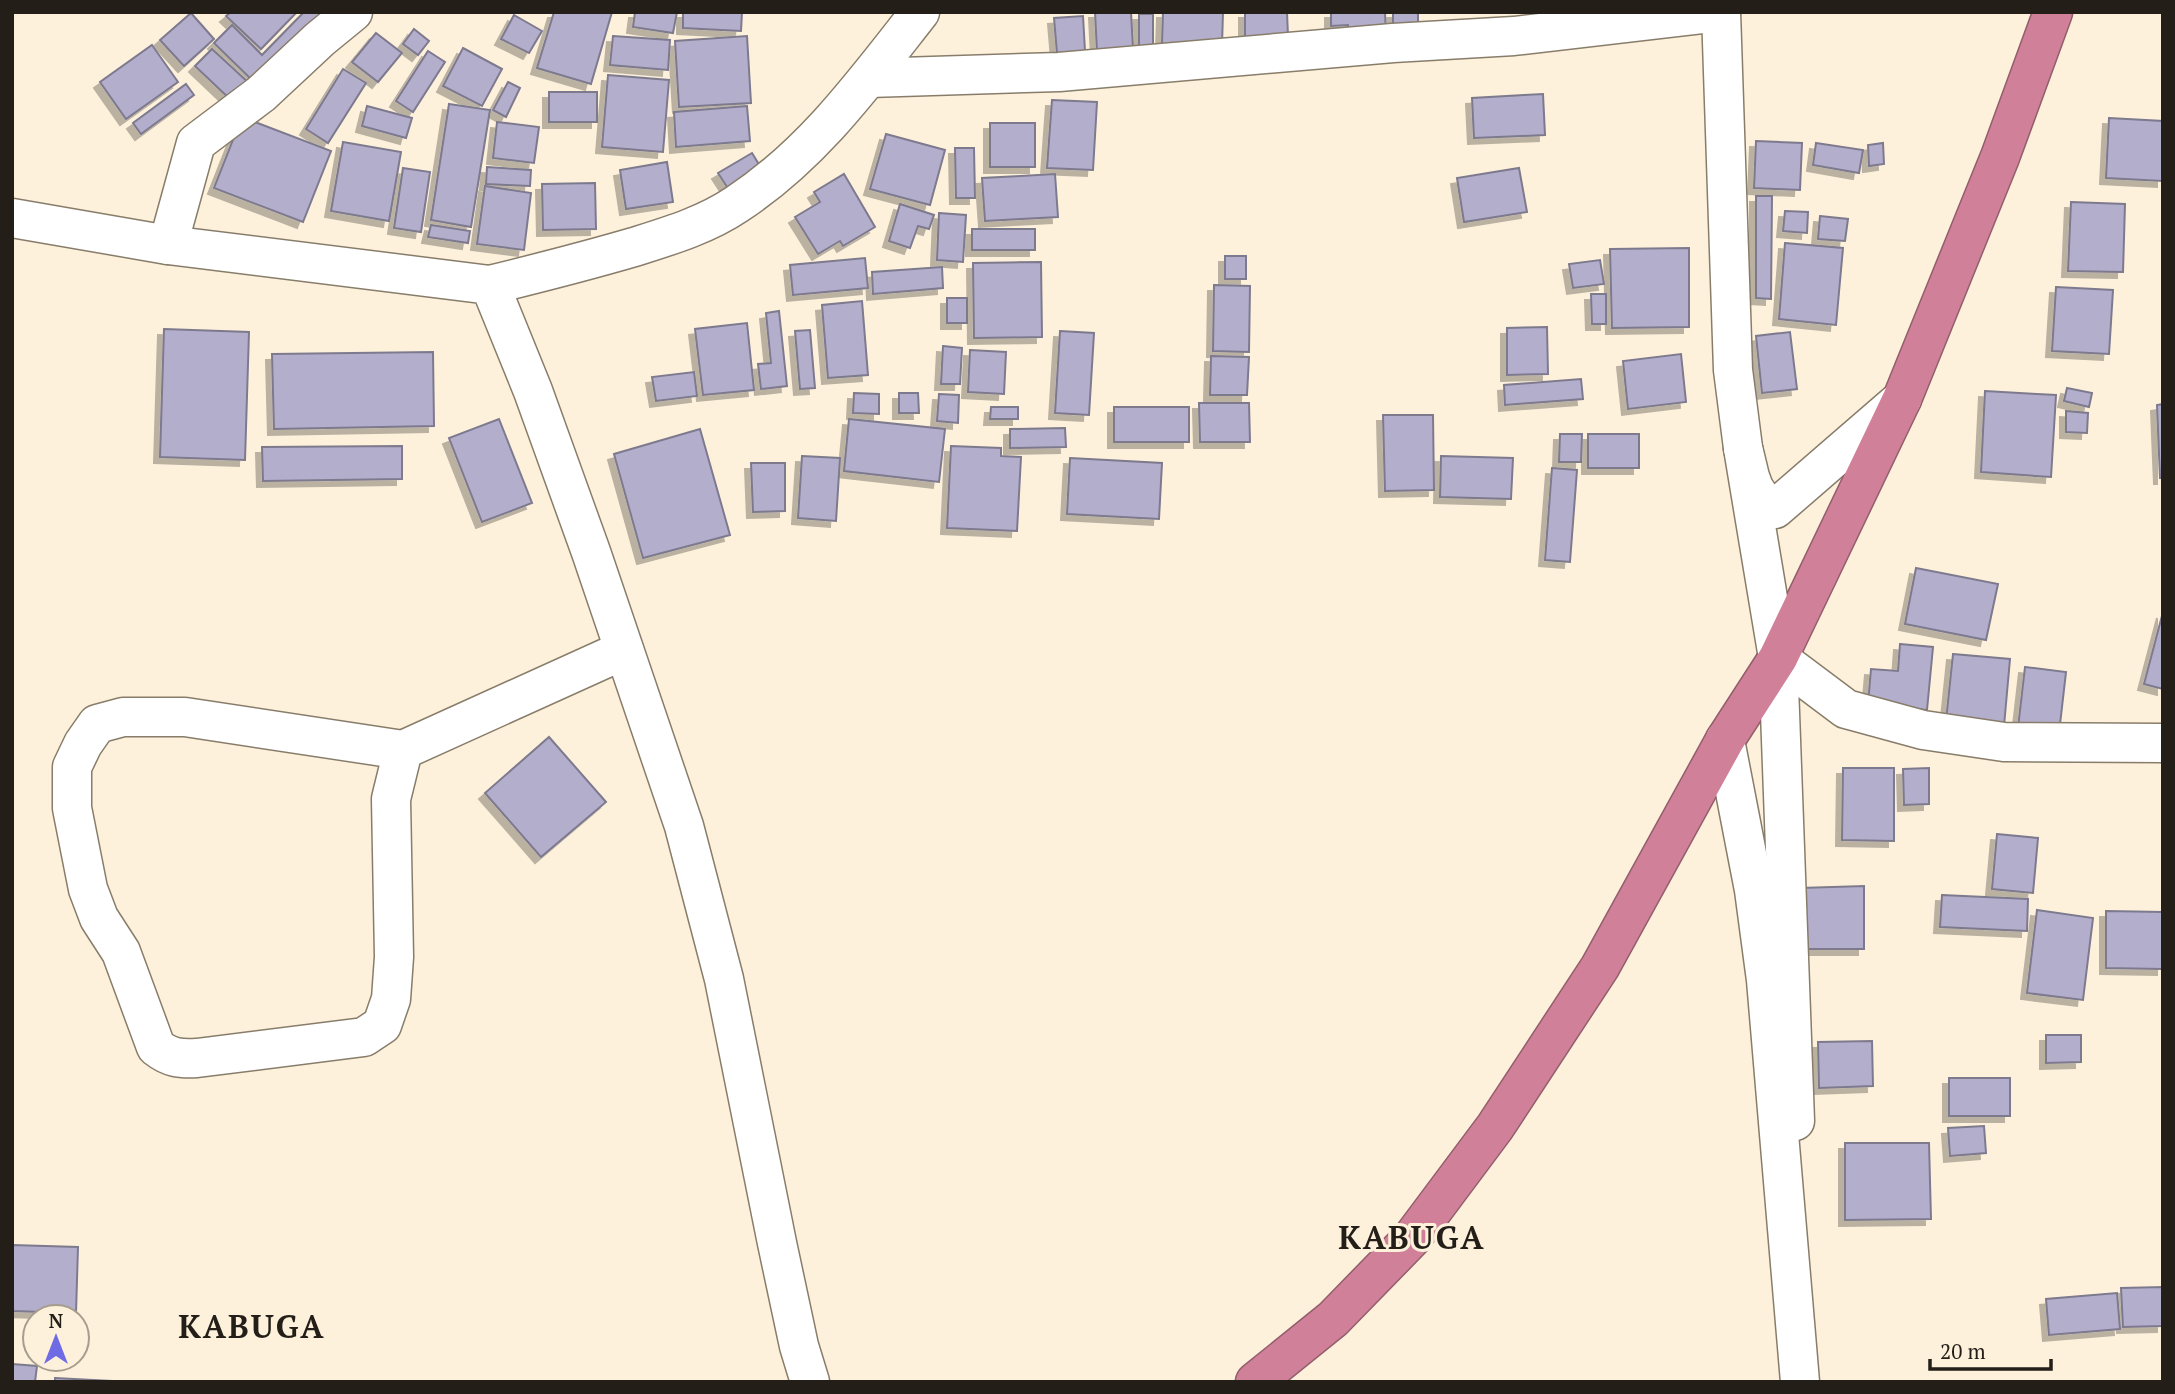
<svg xmlns="http://www.w3.org/2000/svg" width="2175" height="1394" font-family="'PT Serif',serif">
	<defs>
		<filter id="shadow"><feDropShadow dx="-6" dy="6" stdDeviation="0" flood-color="#0004"/></filter>
	</defs>
	<rect width="100%" height="100%" fill="#fdf1dc"/>
	<g fill="#b4aecd" stroke="#7e7a8e" stroke-width="2" filter="url(#shadow)">
		<path d="M231,12H297L261,49L226,16Z"/>
		<path d="M304,12H325L256,84L214,43L232,25L262,55Z"/>
		<path d="M554,12H612L591,84L537,68Z"/>
		<path d="M635,12H677L673,33L633,27Z"/>
		<path d="M683,12H742L741,31L683,28Z"/>
		<path d="M1095,12H1131L1133,49L1097,51Z"/>
		<path d="M1163,12H1223L1222,45L1162,44Z"/>
		<path d="M1245,12H1287L1288,36L1245,37Z"/>
		<path d="M1331,12H1385L1386,36L1349,37L1348,25L1331,26Z"/>
		<rect x="1393" y="12" width="25" height="20"/>
		<path d="M191,13L214,39L184,66L160,40Z"/>
		<rect x="1139" y="14" width="14" height="35"/>
		<path d="M514,15L542,31L529,53L501,39Z"/>
		<path d="M1083,16L1085,51L1057,53L1054,18Z"/>
		<path d="M414,29L429,41L418,55L403,44Z"/>
		<path d="M376,33L402,53L378,82L352,62Z"/>
		<path d="M613,36L670,40L668,70L610,65Z"/>
		<path d="M747,36L751,103L679,107L675,41Z"/>
		<path d="M152,45L178,82L126,119L100,82Z"/>
		<path d="M463,48L502,69L482,106L443,86Z"/>
		<path d="M212,49L250,84L233,102L195,66Z"/>
		<path d="M428,51L445,62L413,112L396,101Z"/>
		<path d="M343,69L366,83L328,143L306,129Z"/>
		<path d="M608,75L669,80L663,152L602,147Z"/>
		<path d="M508,82L520,88L506,117L493,110Z"/>
		<path d="M186,84L194,95L141,134L133,123Z"/>
		<rect x="549" y="92" width="48" height="30"/>
		<path d="M1543,94L1545,135L1474,138L1472,98Z"/>
		<path d="M1052,100L1097,102L1093,170L1047,168Z"/>
		<path d="M449,104L490,110L471,227L431,220Z"/>
		<path d="M367,106L412,118L406,138L362,126Z"/>
		<path d="M747,106L750,141L676,147L674,112Z"/>
		<path d="M242,117L331,151L303,222L214,188Z"/>
		<path d="M2109,118L2163,121V181L2106,178Z"/>
		<path d="M497,122L539,127L534,163L493,158Z"/>
		<rect x="990" y="123" width="45" height="44"/>
		<path d="M886,134L945,150L930,205L870,189Z"/>
		<path d="M1756,141L1802,143L1800,190L1754,188Z"/>
		<path d="M343,142L401,152L389,221L331,211Z"/>
		<path d="M1816,143L1863,150L1859,173L1813,165Z"/>
		<path d="M1883,143L1884,164L1869,166L1868,145Z"/>
		<path d="M955,148H974L975,198H956Z"/>
		<path d="M752,153L763,171L729,190L718,173Z"/>
		<path d="M667,162L673,202L626,209L620,170Z"/>
		<path d="M487,167L531,170L530,186L486,184Z"/>
		<path d="M403,168L430,172L421,232L394,228Z"/>
		<path d="M1519,168L1527,212L1464,222L1457,178Z"/>
		<path d="M844,174L875,227L843,246L840,241L818,254L795,217L820,202L814,192Z"/>
		<path d="M1055,174L1058,217L985,221L982,178Z"/>
		<path d="M595,183L596,229L543,230L542,184Z"/>
		<path d="M485,186L531,193L524,250L477,244Z"/>
		<path d="M1756,196H1772L1771,299L1756,298Z"/>
		<path d="M2071,202L2125,204L2123,272L2068,271Z"/>
		<path d="M900,204L934,215L929,229L918,226L910,248L889,241Z"/>
		<path d="M1785,211L1808,212L1807,233L1783,231Z"/>
		<path d="M939,213L966,215L963,262L937,260Z"/>
		<path d="M1820,216L1848,219L1845,241L1818,239Z"/>
		<path d="M431,225L470,231L468,243L428,237Z"/>
		<rect x="972" y="229" width="63" height="21"/>
		<path d="M1785,243L1843,248L1836,325L1779,319Z"/>
		<path d="M1689,248V327L1612,328L1610,249Z"/>
		<rect x="1225" y="256" width="21" height="23"/>
		<path d="M865,258L868,288L793,295L790,265Z"/>
		<path d="M1600,260L1604,284L1573,288L1569,264Z"/>
		<path d="M1041,262L1042,337L974,338L973,263Z"/>
		<path d="M942,267L943,288L873,294L872,272Z"/>
		<path d="M1214,285L1250,286L1249,352L1213,351Z"/>
		<path d="M2056,287L2113,290L2109,354L2052,351Z"/>
		<path d="M1591,294H1606V324H1592Z"/>
		<rect x="947" y="298" width="20" height="25"/>
		<path d="M862,301L868,375L828,378L822,305Z"/>
		<path d="M779,311L787,386L761,389L758,364L771,363L766,313Z"/>
		<path d="M747,323L754,390L703,395L695,329Z"/>
		<path d="M1547,327L1548,374L1507,375V328Z"/>
		<path d="M164,329L249,332L245,460L160,457Z"/>
		<path d="M810,330L815,388L800,389L795,331Z"/>
		<path d="M1060,331L1094,333L1089,415L1055,413Z"/>
		<path d="M1790,332L1797,389L1762,393L1756,336Z"/>
		<path d="M943,346L962,348L960,384H941Z"/>
		<path d="M970,350L1006,352L1004,394L968,392Z"/>
		<path d="M433,352L434,426L274,429L272,354Z"/>
		<path d="M1681,354L1686,402L1628,409L1623,361Z"/>
		<path d="M1211,356L1249,357L1247,395H1210Z"/>
		<path d="M694,372L697,396L656,401L652,377Z"/>
		<path d="M1581,379L1583,399L1505,405L1504,385Z"/>
		<path d="M2067,388L2092,393L2089,407L2064,401Z"/>
		<path d="M1985,391L2056,395L2051,477L1981,472Z"/>
		<path d="M854,393L879,394V414L853,413Z"/>
		<path d="M899,393H918L919,413H899Z"/>
		<path d="M939,394L959,395L958,423L937,421Z"/>
		<path d="M1199,403H1249L1250,442H1200Z"/>
		<path d="M2163,404V478H2160L2157,405Z"/>
		<path d="M991,407H1018V419H990Z"/>
		<rect x="1114" y="407" width="75" height="35"/>
		<path d="M2066,411L2088,413L2087,433L2066,432Z"/>
		<path d="M1383,415H1433L1434,490L1385,491Z"/>
		<path d="M499,419L532,503L482,522L449,438Z"/>
		<path d="M849,419L945,429L939,482L844,471Z"/>
		<path d="M1065,428L1066,447L1010,448V429Z"/>
		<path d="M700,429L730,535L643,558L614,454Z"/>
		<path d="M1560,434H1582L1581,462H1559Z"/>
		<rect x="1588" y="434" width="51" height="34"/>
		<path d="M402,446V479L263,481L262,447Z"/>
		<path d="M951,446L1001,448V456L1021,457L1017,531L947,528Z"/>
		<path d="M802,456L840,458L836,521L798,518Z"/>
		<path d="M1441,456L1513,458L1511,499L1440,497Z"/>
		<path d="M1070,458L1162,463L1159,519L1067,514Z"/>
		<path d="M751,463H785V511L753,512Z"/>
		<path d="M1552,468L1577,470L1570,562L1545,560Z"/>
		<path d="M1916,568L1998,584L1986,640L1905,624Z"/>
		<path d="M2163,612V689L2144,684Z"/>
		<path d="M1900,644L1933,647L1927,710L1868,704L1871,669L1898,671Z"/>
		<path d="M1953,654L2010,659L2004,726L1946,721Z"/>
		<path d="M2025,667L2066,672L2059,733L2018,728Z"/>
		<path d="M549,737L606,802L541,857L485,793Z"/>
		<path d="M1843,768H1894V841L1842,840Z"/>
		<path d="M1929,768V804L1904,805L1903,769Z"/>
		<path d="M1997,834L2038,838L2033,893L1992,889Z"/>
		<path d="M1864,886V949H1801L1800,888Z"/>
		<path d="M1942,895L2028,899L2027,931L1940,927Z"/>
		<path d="M2037,910L2093,918L2083,1000L2027,993Z"/>
		<path d="M2106,911L2163,912V969L2106,968Z"/>
		<path d="M2046,1035H2081V1062L2046,1063Z"/>
		<path d="M1872,1041L1873,1086L1819,1088L1818,1042Z"/>
		<rect x="1949" y="1078" width="61" height="38"/>
		<path d="M1984,1126L1986,1153L1950,1156L1948,1128Z"/>
		<path d="M1845,1143H1929L1931,1219L1845,1220Z"/>
		<path d="M12,1245L78,1247L76,1313L12,1311Z"/>
		<path d="M2163,1287V1326L2123,1327L2121,1288Z"/>
		<path d="M2117,1293L2120,1329L2049,1335L2046,1299Z"/>
		<path d="M12,1364L37,1366L35,1382H12Z"/>
		<path d="M55,1378L132,1382H55Z"/>
	</g>
	<g fill="none" stroke-linecap="round" stroke-linejoin="round">
		<g stroke="#887d6a" stroke-width="41">
			<g id="street">
				<path d="M1721,12L1733,370L1743,448L1750,477L1754,488L1762,500L1775,509L1902,399"/>
				<path d="M869,78L1059,72L1393,43L1514,36L1721,12"/>
				<path d="M168,245L196,143L261,94L320,39L353,12"/>
				<path d="M490,285C539,273 586,261 634,247C669,236 706,225 737,204C813,154 865,82 920,12"/>
				<path d="M1743,448L1778,658L1795,1121"/>
				<path d="M1778,658L1846,709L1923,730L2004,742L2163,743"/>
				<path d="M403,750L391,799L394,957L391,999L382,1025L364,1037L197,1058C180,1059 170,1058 156,1047L121,952L99,918L88,889L72,808V767L83,744L97,724L123,717H185L403,750L624,650"/>
			</g>
		</g>
		<g stroke="#887d6a" stroke-width="41">
			<g id="secondary">
				<path d="M12,218L168,245L490,285L533,391L591,552L684,826L724,979L777,1243L799,1346L810,1382"/>
				<path d="M1725,740L1754,890L1766,980L1800,1382"/>
			</g>
		</g>
		<g stroke="#935e6c" stroke-width="41">
			<path id="highway" d="M1255,1382L1333,1319L1412,1238L1495,1127L1600,967L1725,740L1778,658L1902,399L2000,157L2053,12"/>
		</g>
		<use href="#street" stroke="#fff" stroke-width="38"/>
		<use href="#secondary" stroke="#fff" stroke-width="38"/>
		<use href="#highway" stroke="#d08199" stroke-width="38"/>
	</g>
	<g text-anchor="middle" stroke-width="6" stroke-linejoin="round" paint-order="stroke">
		<g font-size="32" font-weight="bold" letter-spacing="2" fill="#231e17" stroke="#fdf1dc">
			<text x="1412" y="1249">KABUGA</text>
			<text x="252" y="1338">KABUGA</text>
		</g>
	</g>
	<rect width="2175" height="1394" fill="none" stroke="#231e17" stroke-width="28"/>
	<g transform="translate(56 1338)"><circle r="33" fill="#fdf1dc" stroke="#a69d8d" stroke-width="2"/>
	<path d="M0-5L12 26L0 18L-12 26Z" fill="#6f6be5"/>
	<text y="-10" font-size="19" font-weight="bold" text-anchor="middle" fill="#231e17">N</text>
	</g>
	<path d="M1930 1359v10h121v-10" fill="none" stroke="#231e17" stroke-width="3.5"/>
	<text x="1940" y="1359" font-size="21" fill="#231e17" stroke="#fdf1dc" stroke-width="5" paint-order="stroke">20 m</text>
</svg>
